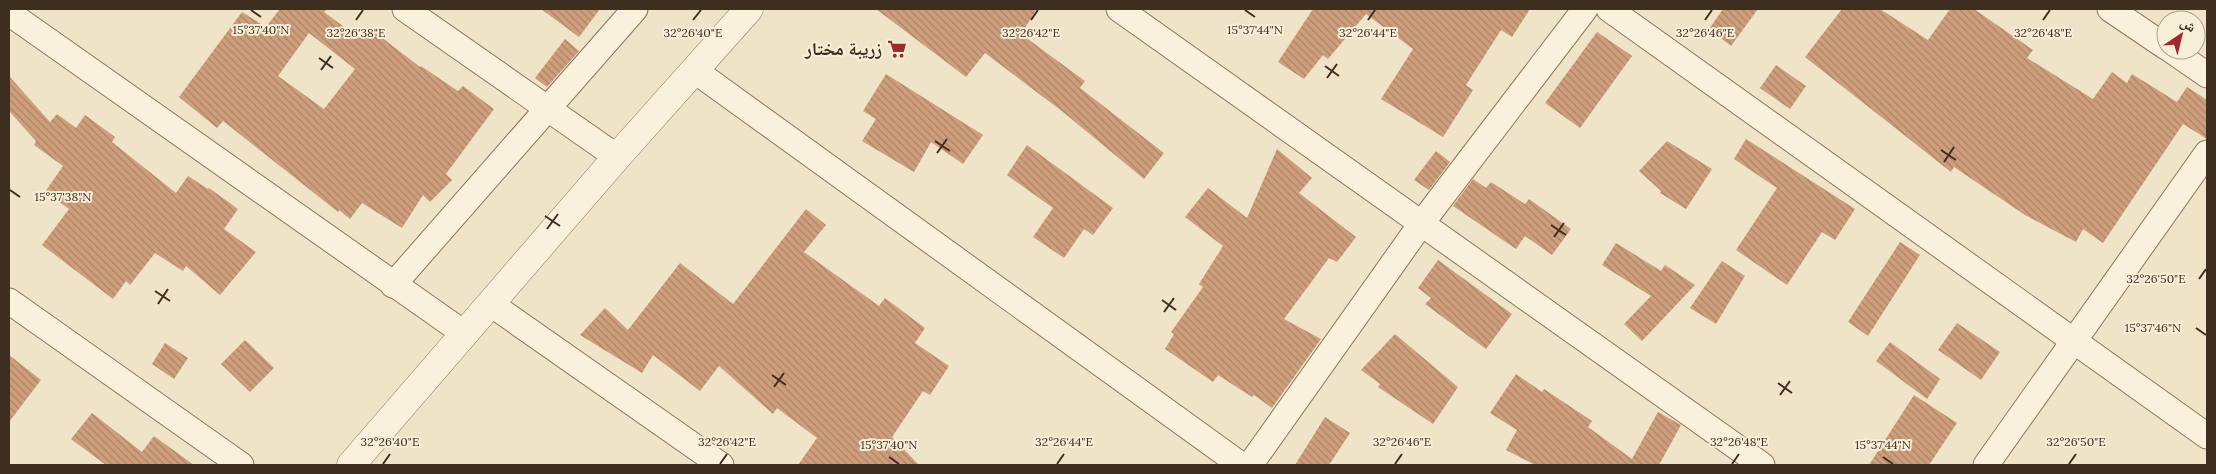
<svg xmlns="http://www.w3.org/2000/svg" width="2216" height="474" font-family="Lora,'Noto Naskh Arabic',serif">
	<defs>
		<pattern id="building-back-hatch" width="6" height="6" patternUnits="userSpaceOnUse" patternTransform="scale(1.25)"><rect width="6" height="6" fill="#cf9f7d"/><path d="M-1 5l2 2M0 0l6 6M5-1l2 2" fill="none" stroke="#a98266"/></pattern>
	</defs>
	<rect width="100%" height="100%" fill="#f0e4c8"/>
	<g fill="url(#building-back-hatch)" fill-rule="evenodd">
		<path d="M277,9H327L324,12L359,38L368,27L420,67L421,66L458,91L463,86L494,109L446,174L452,180L430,202L423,195L402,228L362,203L350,219L339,210L338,212L223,121L217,128L179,97L242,12L266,27L279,10ZM309,33L355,69L324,109L278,76Z"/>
		<path d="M541,9H600L579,37Z"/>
		<path d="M876,9H1037L1021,34L1085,81L1080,88L1164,153L1144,179L1063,112L985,53L966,77Z"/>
		<path d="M1313,9H1530L1512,37L1501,30L1466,85L1473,90L1443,137L1381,99L1413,49L1366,14L1328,59L1323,55L1304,79L1278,62Z"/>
		<path d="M1723,9H1758L1731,46L1709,29Z"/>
		<path d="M1842,9H1880L1928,40L1950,9H1974L2033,50L2027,58L2093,99L2112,72L2127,83L2132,74L2177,102L2187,87L2207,100V139L2183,124L2103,243L2083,229L2076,242L2025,215L1954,167L1951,172L1805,57Z"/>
		<path d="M1597,32L1632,56L1580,128L1545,103Z"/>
		<path d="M565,39L579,51L547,87L535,78Z"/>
		<path d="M1776,65L1806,86L1790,109L1760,88Z"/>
		<path d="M886,74L983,135L963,164L931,142L914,172L862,141L876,119L863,111Z"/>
		<path d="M9,76L50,122L57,114L76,128L85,115L115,137L112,142L176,193L188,176L208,189L209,188L238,209L224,229L256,252L220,295L186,266L183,271L155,253L130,285L126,281L113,299L42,245L69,209L45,192L63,166L34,145L36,141L9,111Z"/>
		<path d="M1746,139L1855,209L1835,240L1822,232L1787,285L1736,250L1777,188L1734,159Z"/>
		<path d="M1667,141L1712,169L1686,209L1660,193L1661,191L1639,171Z"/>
		<path d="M1027,145L1113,208L1093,235L1084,229L1064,258L1033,237L1053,208L1007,175Z"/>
		<path d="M1277,149L1312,178L1299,193L1356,237L1337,262L1329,258L1284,319L1321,339L1272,408L1254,395L1252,397L1218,375L1213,382L1165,349L1174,334L1171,332L1203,287L1199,284L1223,246L1185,217L1208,188L1247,218Z"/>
		<path d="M1436,151L1450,162L1429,190L1414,180Z"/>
		<path d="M1473,179L1486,188L1491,182L1525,204L1529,199L1571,229L1552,255L1525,236L1516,249L1453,206Z"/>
		<path d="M806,209L826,225L804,252L879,306L885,298L925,328L915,343L949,366L930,395L923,391L892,437L919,465H798L817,438L777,408L773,414L719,366L700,391L653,355L642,373L580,335L605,308L628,330L680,263L733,304Z"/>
		<path d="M1900,242L1920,255L1868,336L1848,322Z"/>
		<path d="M1616,243L1661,271L1665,265L1695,285L1642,341L1624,324L1651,296L1602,265Z"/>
		<path d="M1438,260L1512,314L1486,349L1425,304L1431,298L1418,288Z"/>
		<path d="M1722,261L1745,276L1716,324L1690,308Z"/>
		<path d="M1957,323L2000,352L1981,380L1938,350Z"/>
		<path d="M1395,334L1458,387L1433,424L1378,387L1380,384L1361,370Z"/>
		<path d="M245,340L274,368L250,392L221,364Z"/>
		<path d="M1890,342L1940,379L1927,399L1876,361Z"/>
		<path d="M165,343L188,358L174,379L152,364Z"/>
		<path d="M9,355L41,380L9,422Z"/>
		<path d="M1516,374L1542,392L1544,389L1592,421L1588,427L1632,459L1658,412L1681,425L1659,465H1535L1506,450L1517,430L1490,413Z"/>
		<path d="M1914,395L1957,423L1929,465H1869Z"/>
		<path d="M92,413L142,452L154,436L194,465H106L71,439Z"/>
		<path d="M1325,417L1350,433L1329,465H1295Z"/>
	</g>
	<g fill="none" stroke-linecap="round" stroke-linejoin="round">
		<g stroke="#8d765c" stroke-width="27">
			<g id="minor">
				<path d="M405,9L617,157"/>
				<path d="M1119,9L1762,465"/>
				<path d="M1609,9L2207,436"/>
				<path d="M2110,9L2166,47"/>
				<path d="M9,13L465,334"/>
				<path d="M2171,50L2207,75"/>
				<path d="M694,70L1241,465"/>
				<path d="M393,285L635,9"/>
				<path d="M9,301L241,465"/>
				<path d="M491,304L721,465"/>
				<path d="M1250,465L1421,224L1585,9"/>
				<path d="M1986,465L2207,153"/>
			</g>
		</g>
		<g stroke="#8d765c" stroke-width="29">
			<path id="tertiary" d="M351,465L617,157L749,9"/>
		</g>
		<use href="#minor" stroke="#faf1dc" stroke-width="25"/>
		<use href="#tertiary" stroke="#faf1dc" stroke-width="28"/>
	</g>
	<path fill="none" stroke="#3d2e20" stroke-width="2" d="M251,10L261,17M1245,10L1255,17M356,20L363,10M693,20L701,10M1031,20L1038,10M1368,20L1375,10M1705,20L1712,10M2043,20L2050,10M319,58L333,68M1325,66L1339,76M321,70L331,56M1327,78L1337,64M935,141L950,151M1941,150L1956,160M937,153L947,139M1944,162L1954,147M10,190L20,197M545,216L560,226M1551,225L1566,235M547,229L558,214M1554,237L1564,223M2199,279L2206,269M155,291L170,301M1162,300L1176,310M158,304L168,289M1164,312L1174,298M2196,328L2206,335M772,375L786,385M1778,383L1792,393M774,387L784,373M1780,395L1790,381M889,457L899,464M1883,457L1893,464M383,464L390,454M720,464L727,454M1057,464L1064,454M1395,464L1402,454M1732,464L1739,454M2069,464L2076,454"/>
	<defs>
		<g id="supermarket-bare" transform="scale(1.5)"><path d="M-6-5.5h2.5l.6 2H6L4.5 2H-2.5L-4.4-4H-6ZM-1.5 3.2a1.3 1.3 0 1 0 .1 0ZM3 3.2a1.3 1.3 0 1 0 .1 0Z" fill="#9e2a2b" stroke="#f7eed8" stroke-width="2.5" paint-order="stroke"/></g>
	</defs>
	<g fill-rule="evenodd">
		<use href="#supermarket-bare" x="897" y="49"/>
	</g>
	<g text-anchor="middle" stroke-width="4" stroke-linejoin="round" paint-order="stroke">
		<g font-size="18" font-weight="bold" fill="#3d2e20" stroke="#f7eed8" text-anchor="end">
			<text x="882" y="55">زريبة مختار</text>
		</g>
	</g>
	<g font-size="12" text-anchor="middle" fill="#3d2e20" stroke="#f7eed8" stroke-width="4" stroke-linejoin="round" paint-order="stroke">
		<text x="261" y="34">15°37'40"N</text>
		<text x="1255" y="34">15°37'44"N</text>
		<text x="356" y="37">32°26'38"E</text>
		<text x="693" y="37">32°26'40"E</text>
		<text x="1031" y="37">32°26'42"E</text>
		<text x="1368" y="37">32°26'44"E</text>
		<text x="1705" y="37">32°26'46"E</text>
		<text x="2043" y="37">32°26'48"E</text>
		<text x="63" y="201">15°37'38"N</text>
		<text x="2156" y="283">32°26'50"E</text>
		<text x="2153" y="332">15°37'46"N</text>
		<text x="390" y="446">32°26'40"E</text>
		<text x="727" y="446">32°26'42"E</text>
		<text x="1064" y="446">32°26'44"E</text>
		<text x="1402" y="446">32°26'46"E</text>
		<text x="1739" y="446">32°26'48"E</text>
		<text x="2076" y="446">32°26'50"E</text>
		<text x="889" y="449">15°37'40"N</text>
		<text x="1883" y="449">15°37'44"N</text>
	</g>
	<rect width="2216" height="474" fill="none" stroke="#3d2e20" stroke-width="20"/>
	<g transform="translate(2181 35) rotate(35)"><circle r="24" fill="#f7eed8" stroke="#ada18e"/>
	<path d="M0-4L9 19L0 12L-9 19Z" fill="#9e2a2b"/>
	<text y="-8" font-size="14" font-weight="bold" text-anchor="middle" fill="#3d2e20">ش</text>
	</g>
</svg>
